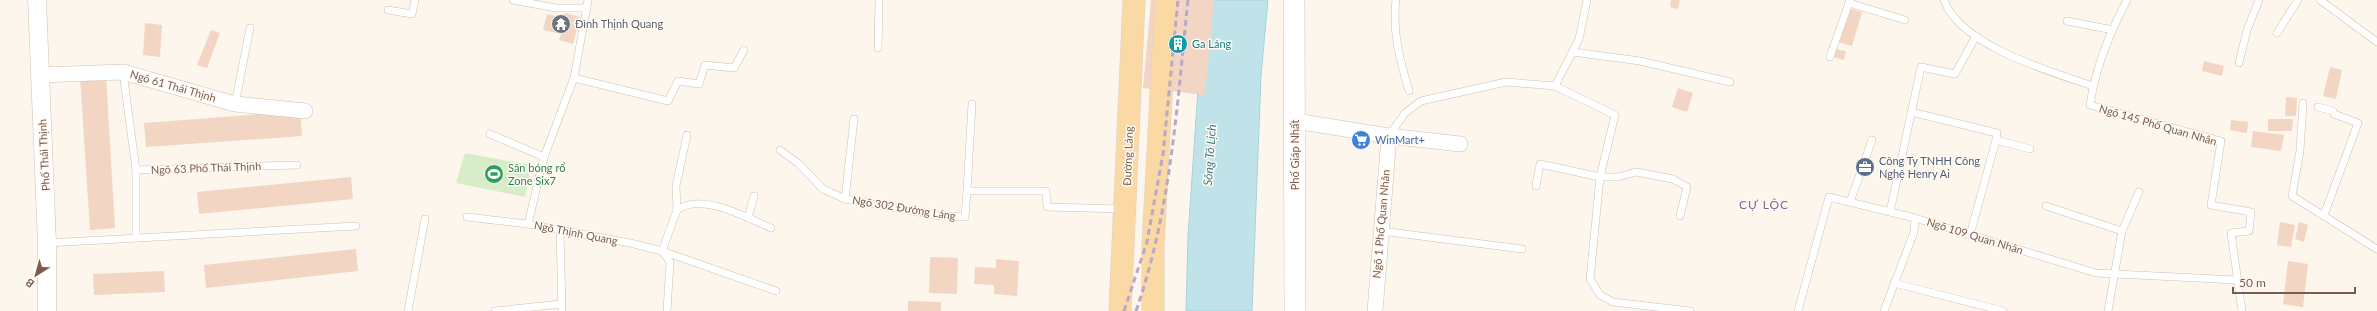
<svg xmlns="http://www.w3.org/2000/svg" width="2377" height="311" font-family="Lato,sans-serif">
	<rect width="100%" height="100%" fill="#fdf6ec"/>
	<path fill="#d8ecc9" d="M465,153L531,165L525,197L456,183Z"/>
	<path fill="#bfe3e8" stroke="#a5d3da" d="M1204,0H1268L1261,76L1252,311H1186L1188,237Z"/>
	<g fill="#f3d5c3">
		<path d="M1151,0H1214L1205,95L1143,88Z"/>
		<path d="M1671,0H1680L1678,9L1670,7Z"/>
		<path d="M1848,8L1862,12L1852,46L1838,42Z"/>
		<path d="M565,13L580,17L573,44L559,40L561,34L543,30L547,14L564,18Z"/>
		<path d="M145,23L162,25L160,57L143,55Z"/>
		<path d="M211,30L220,33L207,68L197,65Z"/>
		<path d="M1835,49L1846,51L1844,60L1833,57Z"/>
		<path d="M2204,61L2224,66L2222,76L2202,71Z"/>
		<path d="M2330,67L2342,70L2336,99L2323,96Z"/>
		<path d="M106,76L115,228L90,230L80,77Z"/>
		<path d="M1678,88L1693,93L1687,112L1672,107Z"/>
		<path d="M2286,97L2297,98L2296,116H2285Z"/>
		<path d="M300,111L302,136L146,147L144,123Z"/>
		<path d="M2268,119H2293L2292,131H2268Z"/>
		<path d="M2231,120L2248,122L2247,133L2230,130Z"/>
		<path d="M2253,131L2284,135L2281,151L2251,147Z"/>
		<path d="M351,177L353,199L199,214L197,192Z"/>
		<path d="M2280,222L2295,225L2291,247L2277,245Z"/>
		<path d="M2299,222L2308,225L2304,242L2295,239Z"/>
		<path d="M356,249L358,271L206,288L204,265Z"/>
		<path d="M930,257L958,258L957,294L929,293Z"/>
		<path d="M996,259L1019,261L1017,296L994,294V285L974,284L975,267L996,268Z"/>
		<path d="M2288,261L2308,264L2303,307L2283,304Z"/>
		<path d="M164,271L165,292L94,295L93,274Z"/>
		<path d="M908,301L941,302V311H908Z"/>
	</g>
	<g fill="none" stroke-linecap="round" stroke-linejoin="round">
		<g stroke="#d1beb0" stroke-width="8">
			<g id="service">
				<path d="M513,0L556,8H587"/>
				<path d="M1396,0C1392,31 1400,61 1409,91"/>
				<path d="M1944,0C1959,45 2051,72 2093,86"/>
				<path d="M2127,0C2110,32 2095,70 2090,105L2221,141L2211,205L2251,212L2249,231L2231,233L2242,311"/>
				<path d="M2320,0L2377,42"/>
				<path d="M1849,3L1905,20"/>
				<path d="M388,10L412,14L415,0"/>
				<path d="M2067,21L2113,30"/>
				<path d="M2277,33L2298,0"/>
				<path d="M878,48L879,0"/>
				<path d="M1573,52L1640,61L1730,82"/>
				<path d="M1830,57L1850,0"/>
				<path d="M2239,63L2247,30L2259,0"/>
				<path d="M123,72L136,170V238"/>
				<path d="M574,78L668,101L678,81L699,84L705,65L734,68L744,50"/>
				<path d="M1555,86L1579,39L1587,0"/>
				<path d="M2303,103L2300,151L2292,196L2377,249"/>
				<path d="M235,104L250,28"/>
				<path d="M2318,107L2333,111L2334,114L2358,123L2324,215"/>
				<path d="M1911,112L1997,133L1996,140"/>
				<path d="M490,134L544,157"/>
				<path d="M1389,136L1405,113L1421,101L1506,82L1555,86L1615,115L1600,177L1590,279L1600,295L1613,302L1690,311"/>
				<path d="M780,150L798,163L823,189L845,199L941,216L965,217L967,191H1046L1047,207L1123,209"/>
				<path d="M136,170L297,165"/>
				<path d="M1536,186L1540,164L1600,177H1618L1636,172L1673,179L1687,187L1680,216"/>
				<path d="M967,191L972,104"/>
				<path d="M845,199L854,119"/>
				<path d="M1850,202L1872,140"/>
				<path d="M2046,206L2122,231"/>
				<path d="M677,210L676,186L687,135"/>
				<path d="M1890,212L1921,67L1955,74L1976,36"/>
				<path d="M467,217L528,224L630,243L662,251L776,291"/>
				<path d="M748,218L754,196"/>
				<path d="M528,224L544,157L574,78L588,0"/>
				<path d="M560,230L562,311"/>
				<path d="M1381,231L1522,249"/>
				<path d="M1970,235L1996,140L2030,149"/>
				<path d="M47,243L356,226"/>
				<path d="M1894,283L2003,311"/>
				<path d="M408,311L425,219"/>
				<path d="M495,311L561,304"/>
				<path d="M667,311L670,262L662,251L677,210C702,192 747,218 771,228"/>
				<path d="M1798,311L1829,197L1915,218L2096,273L2237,280"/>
				<path d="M1884,311L1914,232L1915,218"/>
				<path d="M2108,311L2122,231L2139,192"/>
			</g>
		</g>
		<g stroke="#d1beb0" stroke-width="16">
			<g id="minor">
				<path d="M40,75L123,72L235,104L305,111"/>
				<path d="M1295,121L1389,136L1460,144"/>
				<path d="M1375,311L1389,136"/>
			</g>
		</g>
		<g stroke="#d1beb0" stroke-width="19">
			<path id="tertiary" d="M37,0L47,243V311"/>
		</g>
		<g stroke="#d6c0b0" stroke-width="22">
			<path id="secondary" d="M1294,0L1295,311"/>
		</g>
		<g stroke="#dad1cd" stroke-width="23">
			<g id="primary">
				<path d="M1120,311L1134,0"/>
				<path d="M1153,311V247L1166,0"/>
			</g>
		</g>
		<use href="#service" stroke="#fff" stroke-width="7"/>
		<use href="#minor" stroke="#fff" stroke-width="15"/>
		<use href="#tertiary" stroke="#fff" stroke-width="18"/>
		<use href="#secondary" stroke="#fff" stroke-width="21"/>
		<use href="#primary" stroke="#fbd9a5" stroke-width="22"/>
		<g stroke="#b9a8c9" stroke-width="3" stroke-dasharray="6 4" stroke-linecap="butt">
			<path d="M1124,311L1147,242L1163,154L1178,0"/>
			<path d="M1136,311C1171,211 1177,104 1188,0"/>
		</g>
	</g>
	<defs>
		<g id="temple-disc" transform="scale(1)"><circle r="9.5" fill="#6b7280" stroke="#fffaf3"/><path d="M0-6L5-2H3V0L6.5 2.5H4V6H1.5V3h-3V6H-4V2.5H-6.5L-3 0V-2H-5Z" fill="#fff"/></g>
		<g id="building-disc" transform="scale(1)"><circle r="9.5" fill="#0f9aa8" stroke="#fffaf3"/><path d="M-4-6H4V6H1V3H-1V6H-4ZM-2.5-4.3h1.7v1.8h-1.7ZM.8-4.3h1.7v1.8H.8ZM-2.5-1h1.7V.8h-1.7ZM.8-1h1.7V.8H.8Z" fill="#fff"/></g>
		<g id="supermarket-disc" transform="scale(1)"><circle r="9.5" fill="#3f7fe0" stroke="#fffaf3"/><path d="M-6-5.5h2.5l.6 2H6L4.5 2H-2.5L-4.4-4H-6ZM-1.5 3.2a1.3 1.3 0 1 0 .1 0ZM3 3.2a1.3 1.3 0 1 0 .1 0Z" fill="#fff"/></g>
		<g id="office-disc" transform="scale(1)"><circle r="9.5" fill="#5c6f8a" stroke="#fffaf3"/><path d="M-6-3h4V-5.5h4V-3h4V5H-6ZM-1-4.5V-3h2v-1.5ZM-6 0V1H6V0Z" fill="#fff"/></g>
		<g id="stadium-disc" transform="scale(1)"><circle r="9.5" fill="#2e9e5b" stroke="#fffaf3"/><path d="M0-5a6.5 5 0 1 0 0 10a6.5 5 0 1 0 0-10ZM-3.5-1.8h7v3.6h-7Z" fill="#fff"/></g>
	</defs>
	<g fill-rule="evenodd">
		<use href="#temple-disc" x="561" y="24"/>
		<use href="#building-disc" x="1178" y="44"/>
		<use href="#supermarket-disc" x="1361" y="140"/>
		<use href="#office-disc" x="1865" y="167"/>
		<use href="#stadium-disc" x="494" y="174"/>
	</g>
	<g text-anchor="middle" stroke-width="3" stroke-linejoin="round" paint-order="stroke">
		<g font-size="11" fill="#5b616d" stroke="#fffaf3" text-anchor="start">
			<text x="575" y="28">Đình Thịnh Quang</text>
		</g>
		<g font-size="11" fill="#0d838f" stroke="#fffaf3" text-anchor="start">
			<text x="1192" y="48">Ga Láng</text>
		</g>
		<g font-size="11" fill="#7a5c4d" stroke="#fffaf3">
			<text transform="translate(173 86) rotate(16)" y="4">Ngõ 61 Thái Thịnh</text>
			<text transform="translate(2158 125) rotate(16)" y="4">Ngõ 145 Phố Quan Nhân</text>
			<text transform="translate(44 155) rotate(-93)" y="4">Phố Thái Thịnh</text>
			<text transform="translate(1295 155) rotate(-90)" y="4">Phố Giáp Nhất</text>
			<text transform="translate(1128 156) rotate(-88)" y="4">Đường Láng</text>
			<text transform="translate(206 168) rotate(-2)" y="4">Ngõ 63 Phố Thái Thịnh</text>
			<text transform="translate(904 208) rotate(9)" y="4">Ngõ 302 Đường Láng</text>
			<text transform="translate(1381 224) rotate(-85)" y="4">Ngõ 1 Phố Quan Nhân</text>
			<text transform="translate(576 233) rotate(11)" y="4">Ngõ Thịnh Quang</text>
			<text transform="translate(1975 236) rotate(17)" y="4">Ngõ 109 Quan Nhân</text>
		</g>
		<g font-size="11" fill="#366cbe" stroke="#fffaf3" text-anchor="start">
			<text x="1375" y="144">WinMart+</text>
		</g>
		<g font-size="11" fill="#4e5e75" stroke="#fffaf3" text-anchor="start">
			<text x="1879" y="165">Công Ty TNHH Công<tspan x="1879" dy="13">Nghệ Henry Ai</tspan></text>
		</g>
		<g font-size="11" fill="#27864d" stroke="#fffaf3" text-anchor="start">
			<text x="508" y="172">Sân bóng rổ<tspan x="508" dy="13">Zone Six7</tspan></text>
		</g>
		<g font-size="12" font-style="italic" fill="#437c86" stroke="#fffaf3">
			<text transform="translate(1210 155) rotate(-86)" y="4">Sông Tô Lịch</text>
		</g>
		<g font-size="12" letter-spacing="1" fill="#846695" stroke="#fffaf3">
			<text x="1764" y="209">CỰ LỘC</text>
		</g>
	</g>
	<g transform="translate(36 275) rotate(217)" stroke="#fffaf3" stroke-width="3" paint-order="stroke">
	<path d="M0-3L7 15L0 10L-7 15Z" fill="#7a5c4d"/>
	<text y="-6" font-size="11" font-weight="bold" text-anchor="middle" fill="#7a5c4d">B</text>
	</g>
	<path d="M2233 287v6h122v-6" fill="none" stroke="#7a5c4d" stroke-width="2"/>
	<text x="2239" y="287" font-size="12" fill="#7a5c4d" stroke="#fffaf3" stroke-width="3" paint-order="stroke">50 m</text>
</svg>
